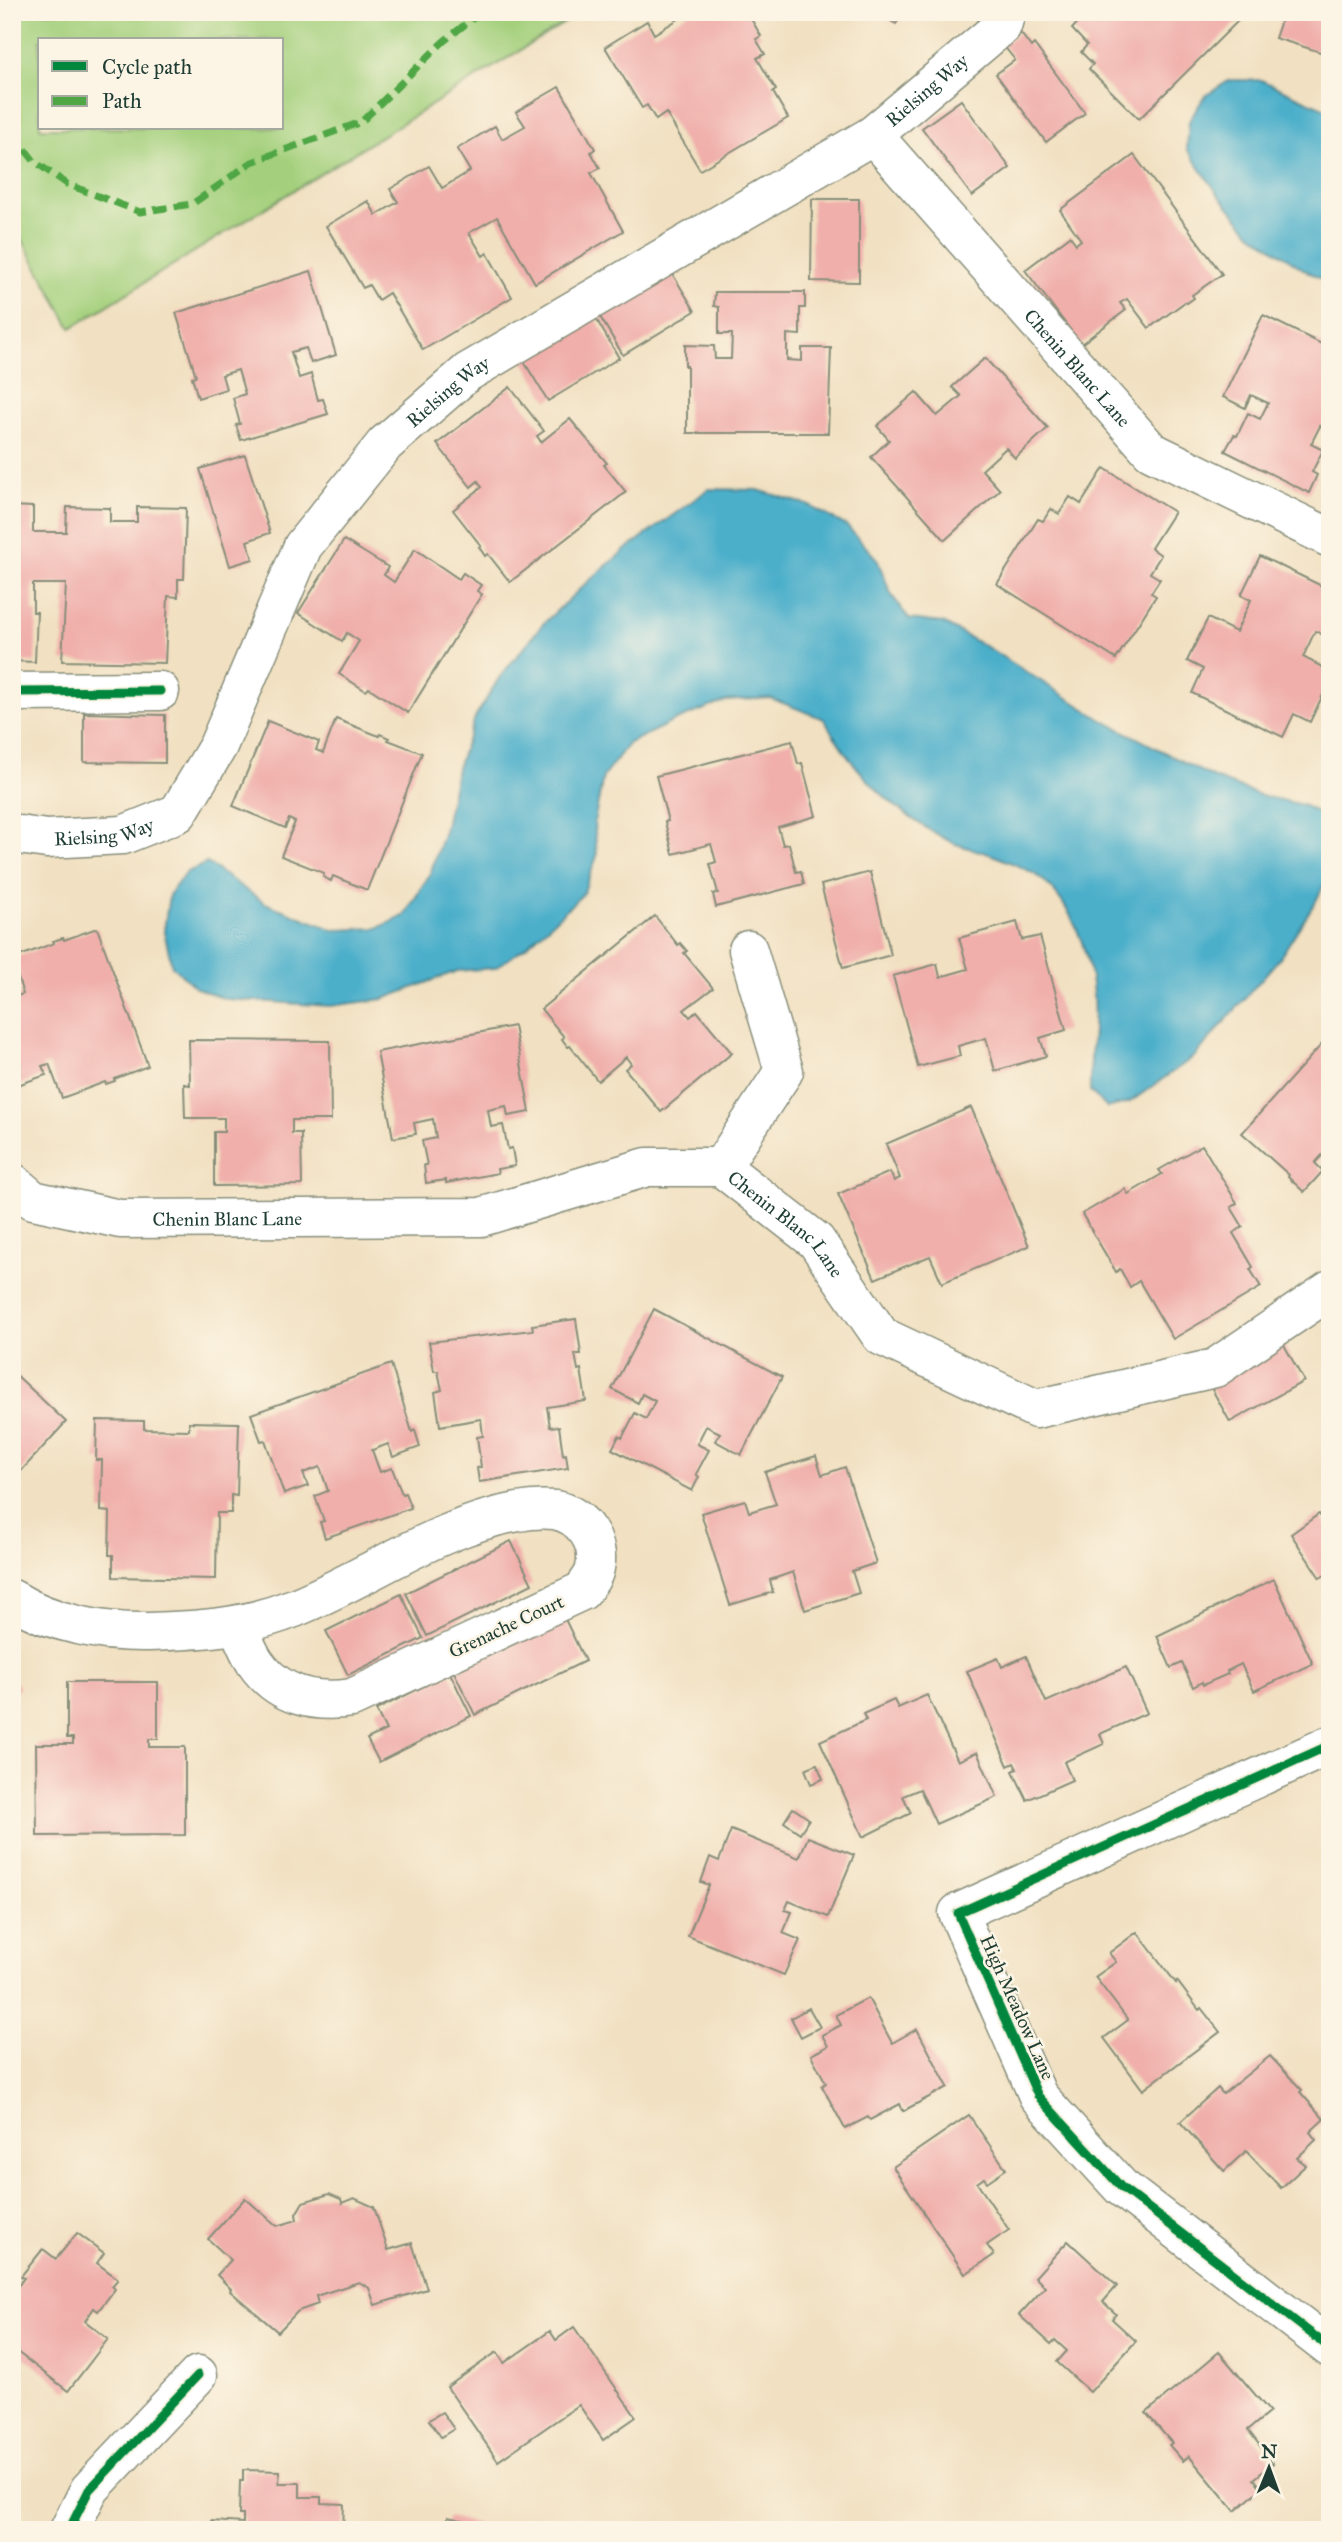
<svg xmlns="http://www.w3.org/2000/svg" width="1342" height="2542" font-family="'IM FELL Great Primer',serif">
	<rect width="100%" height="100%" fill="#fcf5e5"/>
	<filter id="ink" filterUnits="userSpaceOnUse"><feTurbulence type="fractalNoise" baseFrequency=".0143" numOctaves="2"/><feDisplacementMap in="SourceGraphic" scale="14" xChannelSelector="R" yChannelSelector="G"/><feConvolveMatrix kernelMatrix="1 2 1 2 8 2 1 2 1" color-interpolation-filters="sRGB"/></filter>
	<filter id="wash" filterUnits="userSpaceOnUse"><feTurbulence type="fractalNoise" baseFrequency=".00686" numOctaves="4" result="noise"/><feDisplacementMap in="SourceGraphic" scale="28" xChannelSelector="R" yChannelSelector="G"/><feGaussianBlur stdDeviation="1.57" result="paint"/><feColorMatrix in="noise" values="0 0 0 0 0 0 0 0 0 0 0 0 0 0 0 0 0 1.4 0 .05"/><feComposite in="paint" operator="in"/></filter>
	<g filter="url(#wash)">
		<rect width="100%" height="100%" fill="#f1e0c1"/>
		<path fill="#a4d07d" stroke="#628658" stroke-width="2" fill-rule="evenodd" d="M12,12H582L71,328L12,221ZM40,40H282V128H40Z"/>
		<g fill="#4bafca" stroke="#35767f" stroke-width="2">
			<path d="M1230,80H1261L1330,111V283L1306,271L1251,233L1218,194L1187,149L1189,121L1205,96Z"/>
			<path d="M709,489L758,490L808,505L847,526L877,559L891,594L909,619L943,623L990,649L1104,721L1214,778L1262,796L1303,805L1325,817L1330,828V872L1316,901L1279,959L1195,1056L1130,1102L1107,1108L1090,1091C1089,1056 1097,1020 1092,985C1087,948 1072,906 1044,881C1034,872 1005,860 992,855C979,850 964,848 951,842C894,813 855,774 824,719L770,698L726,701L676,720L629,743L603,777L594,823L597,856L583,894L527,946L495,968L457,971L384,999L330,1006L226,999L196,988L172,966L164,931L169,895L185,873L207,863L265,903L334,930L378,928L404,916L430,874L444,831L457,768L475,718L499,678L543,624L583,586L625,550Z"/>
		</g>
		<g id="blocks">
			<g fill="#f0afab">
				<path d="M690,12H747L761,36L756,39L765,54L757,58L776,90L773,92L788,118L700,170L666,113L656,120L647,105L642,108L605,47L647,21L654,34Z"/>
				<path d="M888,12H904L896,24L884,17Z"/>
				<path d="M1072,12H1231L1239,20L1139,119L1089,69L1093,64L1081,52L1087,45L1072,29L1080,20Z"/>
				<path d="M1284,12H1330V55L1275,38Z"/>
				<path d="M1020,32L1031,47L1034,44L1085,113L1046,142L996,74L1015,60L1003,45Z"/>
				<path d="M559,87L595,149L591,152L600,168L591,173L623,231L535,283L497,217L469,233L483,256L487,253L512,297L423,350L389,293L378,300L369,285L363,288L326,226L368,201L376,215L398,202L390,189L429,166L442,188L470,171L457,149L495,126L502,139L525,126L516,112Z"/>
				<path d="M961,100L1010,168L972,196L922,128Z"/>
				<path d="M1134,155L1222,274L1192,295L1194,298L1187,303L1185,302L1149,328L1127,299L1120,303L1126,310L1081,344L1025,270L1070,236L1076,244L1081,240L1060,210Z"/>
				<path d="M812,199H859V282L811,281Z"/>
				<path d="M670,270L695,311L623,355L599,315Z"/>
				<path d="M311,271L336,355L311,363L306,348L291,352L299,378L311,374L318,400L323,399L328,414L241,440L236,425L240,424L233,398L245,394L238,370L222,375L226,389L198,398L192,377L196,376L176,313Z"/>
				<path d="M715,292H805V308H800V335L787,334V360L802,361V348H831L828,433H687V366H685V345L714,346L715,359H731L732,334H719V307L714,306Z"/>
				<path d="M1263,315L1330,348V432L1320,426L1311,444L1323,450L1312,472L1317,475L1309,493L1225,451L1234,435L1237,436L1248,413L1260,419L1268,403L1251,395L1245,408L1223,397Z"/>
				<path d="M595,317L619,358L548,401L523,360Z"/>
				<path d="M985,358L1048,428L1015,458L1006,448L982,470L1000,490L945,540L871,457L889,440L877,426L916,392L937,416L961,396L952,387Z"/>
				<path d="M510,387L544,431L537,436L541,442L570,419L607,463L604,465L626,492L510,582L488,554L485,556L479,547L481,546L453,510L482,487L478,481L471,487L437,444Z"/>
				<path d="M245,455L270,533L247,541L253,559L230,566L200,469Z"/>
				<path d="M1104,468L1174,512L1151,548L1161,555L1150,573L1160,579L1151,593L1156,596L1116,659L997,584L1038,519L1043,521L1051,509L1059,514L1070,497L1081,504Z"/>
				<path d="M12,506L33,507V532H66L67,507L110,508V522H137V507L186,508L184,579H178V597L168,596L165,663L62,661L66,584H33V612H37L35,662L12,661Z"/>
				<path d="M344,540L388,567L384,575L394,582L415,549L459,579L463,573L481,585L477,591L482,594L408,713L369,688L366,691L339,674L359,641L347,633L342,641L298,613Z"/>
				<path d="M1260,556L1330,590V629L1326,636L1315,631L1303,657L1330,671V680L1310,722L1294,714L1283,737L1192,693L1203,669L1187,661L1208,618L1236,632L1251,600L1241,595Z"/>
				<path d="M84,713L165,715V763L84,762Z"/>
				<path d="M336,719L379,736L380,734L389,738L388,740L422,753L367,890L333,876L331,881L323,877L324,873L281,856L295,822L289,819L285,828L233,806L268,721L319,742L316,750L323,753Z"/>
				<path d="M792,741L798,764L802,763L816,816L778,827L783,845L789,844L796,872L801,871L804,884L716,907L713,894L718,893L710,864L716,862L711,844L673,854L665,822L668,821L656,776Z"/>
				<path d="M870,872L891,955L843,968L821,885Z"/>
				<path d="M655,916L678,945L680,943L687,951L684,953L713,988L684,1010L690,1017L697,1011L732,1053L661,1112L625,1069L631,1064L626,1057L598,1081L570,1046L568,1047L562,1039L564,1037L541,1009Z"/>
				<path d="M1017,922L1022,940L1040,936L1066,1030L1040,1038L1046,1056L995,1071L986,1038L958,1046L960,1056L918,1067L893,976L937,964L940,977L968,969L959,938Z"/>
				<path d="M97,928L148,1066L114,1079L115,1081L106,1084L105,1082L62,1098L49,1064L42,1066L46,1075L12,1087V984L17,996L23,994L12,959L54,943L53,941L63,938L64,940Z"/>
				<path d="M514,1026L530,1112L508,1116L506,1106L488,1110L491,1127L503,1125L508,1149L512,1148L515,1166L497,1169L498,1173L446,1183V1180L426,1183L424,1165H427L422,1141L436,1138L433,1119L414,1123L416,1134L393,1138L377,1052Z"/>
				<path d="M1330,1035V1154L1326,1151L1315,1163L1323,1171L1304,1192L1288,1177L1289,1175L1242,1133Z"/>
				<path d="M189,1040L330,1041L331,1120H292V1133H301L302,1185L214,1186V1132H224V1118H185L184,1084L190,1085Z"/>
				<path d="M971,1107L1029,1246L942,1283L930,1256L875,1279L838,1194L890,1172L894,1181L900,1178L886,1144Z"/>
				<path d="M1202,1145L1237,1203L1231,1207L1243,1227L1233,1233L1253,1267L1250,1269L1261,1287L1173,1339L1139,1281L1130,1287L1120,1269L1116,1272L1082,1214L1125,1189L1128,1194L1162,1174L1159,1170Z"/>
				<path d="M654,1309L782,1377L741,1455L715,1441L720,1433L706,1426L697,1444L709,1450L696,1474L699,1477L692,1491L612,1449L619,1436L622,1438L635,1413L646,1419L655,1401L642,1394L638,1403L612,1389Z"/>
				<path d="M576,1319L581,1354H575L578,1370L581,1369L586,1401L547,1407L550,1427L559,1426L563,1455L566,1454L568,1468L479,1482L477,1468L481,1467L477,1437L483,1436L481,1419L440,1426L435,1392L442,1390L438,1371H434L429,1342L533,1330L532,1325Z"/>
				<path d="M1283,1343L1304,1381L1230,1422L1209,1384Z"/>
				<path d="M391,1364L412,1432L415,1430L420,1447L393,1457L388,1444L372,1450L380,1472L392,1468L402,1494L405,1493L411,1508L325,1538L320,1522L324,1521L315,1496L328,1491L320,1467L303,1473L308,1486L284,1494L265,1440L261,1441L251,1414Z"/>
				<path d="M12,1371L66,1422L12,1481Z"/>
				<path d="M97,1420L144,1421V1429L189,1430V1422L239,1423L237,1496L231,1495V1513H217L216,1579L113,1577V1555H109L110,1512L101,1511L102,1460H96Z"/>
				<path d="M816,1456L822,1475L845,1467L876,1563L852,1571L859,1593L805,1610L793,1572L770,1580L773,1592L730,1605L701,1513L745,1500L749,1512L776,1504L765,1472Z"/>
				<path d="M1319,1514L1330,1530V1572L1320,1578L1291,1534Z"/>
				<path d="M511,1541L532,1584L427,1636L406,1593Z"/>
				<path d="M1274,1579L1313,1664L1254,1691L1241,1664L1227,1671L1228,1674L1203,1685L1202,1682L1193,1687L1182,1663L1171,1668L1157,1636Z"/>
				<path d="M401,1594L423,1638L348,1675L326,1631Z"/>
				<path d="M564,1617L585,1661L475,1715L454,1672Z"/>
				<path d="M1026,1656L1046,1702L1126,1667L1147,1713L1100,1734L1104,1744L1064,1762L1072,1780L1027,1800L1013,1771L1017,1769L1014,1763L1008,1766L967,1671L998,1658L1002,1667Z"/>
				<path d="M450,1673L471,1716L379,1762L367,1739L386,1730L376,1710Z"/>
				<path d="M12,1679L20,1687L12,1695Z"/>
				<path d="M67,1682H158V1739H149V1747H185V1835L37,1836L36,1744H73V1738H67Z"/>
				<path d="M927,1695L958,1761L977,1752L997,1797L936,1824L920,1789L903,1796L911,1813L863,1837L820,1741L866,1720L863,1714L894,1700L898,1708Z"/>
				<path d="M817,1764L823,1779L811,1784L805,1769Z"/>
				<path d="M793,1808L809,1819L800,1833L784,1822Z"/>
				<path d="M731,1830L799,1858L808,1837L854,1855L828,1917L789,1901L785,1910L792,1912L783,1933L800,1940L784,1975L688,1936L709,1885L701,1882L710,1857L719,1861Z"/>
				<path d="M1137,1932L1176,1983L1177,1981L1199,2010L1201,2008L1220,2032L1143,2090L1104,2038L1128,2020L1095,1977L1116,1962L1109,1953Z"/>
				<path d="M868,1998L892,2043L917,2029L948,2087L903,2111L900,2104L870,2120L868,2117L845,2129L822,2086L826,2083L811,2055L828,2046L822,2035L841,2025L836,2015Z"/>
				<path d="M809,2008L820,2027L801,2037L791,2018Z"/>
				<path d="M1270,2056L1302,2090L1300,2092L1324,2119L1310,2132L1316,2140L1297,2158L1306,2165L1281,2188L1246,2151L1224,2171L1180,2122L1218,2088L1223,2094Z"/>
				<path d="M969,2115L1006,2169L987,2182L984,2178L977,2183L1009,2230L987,2245L994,2255L965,2274L893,2167Z"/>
				<path d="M329,2194L341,2199L342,2203L354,2198L374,2207L388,2250L412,2243L427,2289L375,2305L369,2288L359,2282L316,2296L318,2304L298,2311L278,2332L230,2291L231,2289L217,2275L231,2260L208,2239L245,2198L277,2226L297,2220L296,2214L303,2202Z"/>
				<path d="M77,2233L104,2253L97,2263L118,2279L112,2286L115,2289L98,2311L94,2308L85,2321L108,2339L68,2391L12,2348V2294L24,2278L21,2276L43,2249L56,2259Z"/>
				<path d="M1068,2241L1117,2286L1103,2302L1116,2314L1112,2319L1136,2341L1090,2392L1057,2362L1067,2351L1055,2340L1051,2344L1019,2315L1045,2287L1035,2277Z"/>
				<path d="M574,2327L636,2417L603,2440L579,2405L498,2461L447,2387L497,2352L504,2363L550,2331L556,2340Z"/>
				<path d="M1219,2352L1270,2412L1248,2430L1273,2463L1254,2479L1262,2488L1235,2511L1189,2456L1183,2461L1169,2445L1172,2443L1146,2413Z"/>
				<path d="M12,2369L20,2375L12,2385Z"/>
				<path d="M442,2412L454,2429L441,2437L429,2420Z"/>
				<path d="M243,2470L280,2471L279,2483H300V2497H321V2503L344,2504L343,2530H212V2521L243,2523V2515H239L240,2481H243Z"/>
				<path d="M448,2517L483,2525L482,2530H445Z"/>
				<path d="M1330,2522V2530H1317Z"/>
			</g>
		</g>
	</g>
	<g filter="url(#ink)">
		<use href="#blocks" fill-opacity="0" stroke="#888e7a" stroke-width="2"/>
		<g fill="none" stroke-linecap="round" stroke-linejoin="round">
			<g stroke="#888e7a" stroke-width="41">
				<g id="minor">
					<path id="s1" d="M873,135L1151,451L1330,538"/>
					<path d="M12,692L160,691"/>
					<path id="s2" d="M12,834L47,839L123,835L178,813L218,746L303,546L385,444L468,372L873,135L1002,26L1006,12"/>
					<path d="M721,1167L784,1071L748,950"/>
					<path id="s3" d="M12,1182L33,1200L120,1219L481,1217L647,1167H721L816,1241L881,1336L1036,1409L1215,1368L1330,1290"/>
					<path d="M12,1599C52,1624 103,1633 149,1632C202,1630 244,1628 294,1608C368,1578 438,1526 518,1512C528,1510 544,1509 555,1510C582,1515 601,1542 595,1568C594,1576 587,1584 582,1591L352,1698C314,1704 278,1696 255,1662C248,1651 243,1638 238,1626"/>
					<path d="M1330,1745L958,1913L1038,2096L1121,2187L1330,2348"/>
					<path d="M69,2530L89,2490L198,2375"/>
				</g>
			</g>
			<use href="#minor" stroke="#fff" stroke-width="38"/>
			<path stroke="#4fa644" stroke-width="7" stroke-dasharray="14 7" stroke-linecap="butt" d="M12,133L35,162L67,184L140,212L192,204L252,162L361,122L444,41L481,12"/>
			<g stroke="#fcf5e5" stroke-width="13">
				<g id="cycleway">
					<path d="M12,692L160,691"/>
					<path d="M1330,1745L958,1913L1038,2096L1121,2187L1330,2348"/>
					<path d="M69,2530L89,2490L198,2375"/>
				</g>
			</g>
			<use href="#cycleway" stroke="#00873e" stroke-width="9"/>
		</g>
	</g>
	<g text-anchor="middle" stroke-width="5" stroke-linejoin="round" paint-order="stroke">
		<g font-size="19" fill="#1f3d34" stroke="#fcf5e5">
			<text dy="7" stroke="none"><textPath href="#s2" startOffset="1246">Rielsing Way</textPath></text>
			<text dy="7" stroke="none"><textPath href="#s1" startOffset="310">Chenin Blanc Lane</textPath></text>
			<text dy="7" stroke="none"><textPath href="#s2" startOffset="679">Rielsing Way</textPath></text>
			<text dy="7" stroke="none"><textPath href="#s2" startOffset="93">Rielsing Way</textPath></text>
			<text dy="7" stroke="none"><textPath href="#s3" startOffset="224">Chenin Blanc Lane</textPath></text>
			<text dy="7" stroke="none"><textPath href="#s3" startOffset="812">Chenin Blanc Lane</textPath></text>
			<text transform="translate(506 1626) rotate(-25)" y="7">Grenache Court</text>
			<text transform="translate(1018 2007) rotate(66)" y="7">High Meadow Lane</text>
		</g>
	</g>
	<rect width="1342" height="2542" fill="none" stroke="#fcf5e5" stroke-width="42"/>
	<rect x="38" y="38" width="245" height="91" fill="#fcf5e5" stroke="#a4ab9e" stroke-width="2"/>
	<rect x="52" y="61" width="35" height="10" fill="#00873e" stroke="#a4ab9e" stroke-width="2"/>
	<text x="102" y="74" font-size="21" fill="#1f3d34">Cycle path</text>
	<rect x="52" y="96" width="35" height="10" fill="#4fa644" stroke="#a4ab9e" stroke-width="2"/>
	<text x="102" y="108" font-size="21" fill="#1f3d34">Path</text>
	<g transform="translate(1269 2468) rotate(1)" stroke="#fcf5e5" stroke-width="5" paint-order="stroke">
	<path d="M0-5L12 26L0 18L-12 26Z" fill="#1f3d34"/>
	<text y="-10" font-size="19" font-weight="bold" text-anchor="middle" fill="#1f3d34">N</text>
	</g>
</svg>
